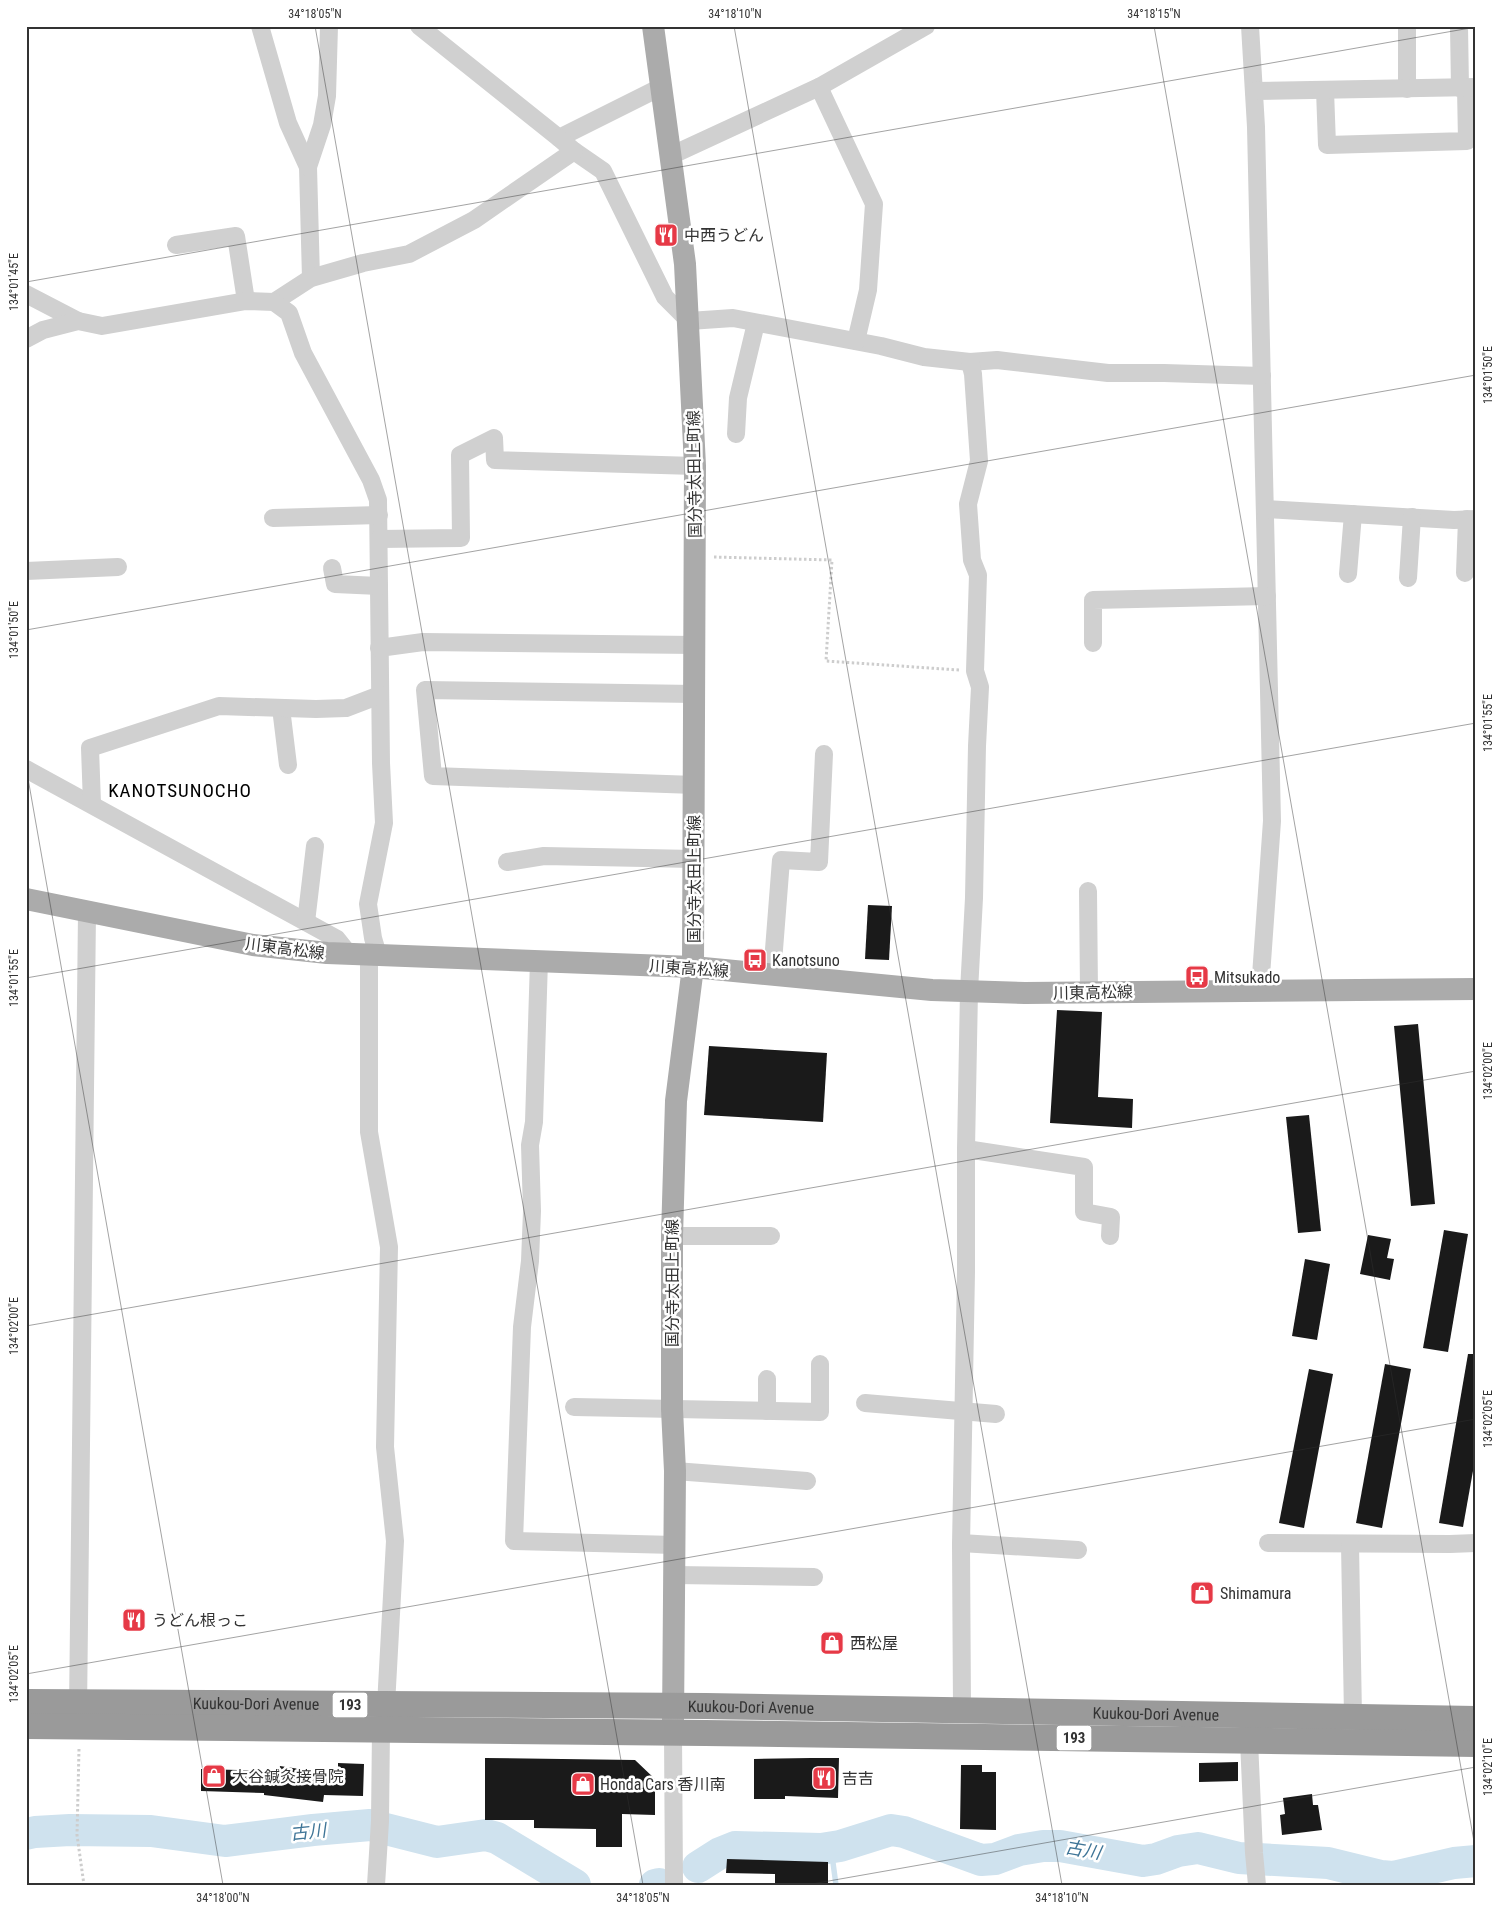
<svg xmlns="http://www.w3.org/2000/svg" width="1502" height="1911" font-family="'Roboto Condensed','Noto Sans JP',sans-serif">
	<rect width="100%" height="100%" fill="#fff"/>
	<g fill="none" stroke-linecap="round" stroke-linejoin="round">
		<path stroke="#cfe2ee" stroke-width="5.5" d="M831,1848L836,1885"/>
		<g stroke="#cfe2ee" stroke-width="32">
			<path d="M26,1834L35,1832L70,1830L151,1831L225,1841L313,1830L370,1825L437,1842L486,1835L497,1838L575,1885"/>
			<path d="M698,1867L720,1853L735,1847L821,1849L840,1846L891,1830L904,1832L981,1860L995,1859L1019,1850L1043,1846H1060L1143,1861L1156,1859L1178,1851L1198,1848L1239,1858L1328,1863L1381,1876L1393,1877L1454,1863L1476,1861"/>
			<path d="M655,1885L659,1884"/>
		</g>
	</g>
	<g fill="#1a1a1a">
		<path d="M868,905L892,906L889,960L865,959Z"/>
		<path d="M1057,1010L1102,1012L1098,1097L1133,1099L1132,1128L1050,1123Z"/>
		<path d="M1418,1024L1435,1204L1411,1206L1394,1026Z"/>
		<path d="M709,1046L827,1053L823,1122L704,1115Z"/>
		<path d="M1309,1115L1321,1231L1298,1233L1286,1117Z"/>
		<path d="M1444,1230L1468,1234L1448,1352L1423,1348Z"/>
		<path d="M1368,1235L1391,1239L1387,1258L1394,1259L1390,1280L1360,1274Z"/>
		<path d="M1305,1259L1330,1264L1317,1340L1292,1336Z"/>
		<path d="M1468,1354H1476V1454L1463,1527L1439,1523Z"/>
		<path d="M1385,1364L1411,1369L1382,1528L1356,1523Z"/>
		<path d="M1309,1369L1333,1374L1304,1528L1279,1523Z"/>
		<path d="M485,1758L635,1760L655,1779V1815L622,1814V1847H596V1829L534,1828V1820H485Z"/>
		<path d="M811,1758H839L838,1798L785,1796V1799H754V1759Z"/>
		<path d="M1238,1762V1781L1199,1782V1763Z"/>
		<path d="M338,1763L364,1764L363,1796L324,1795L323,1802L264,1795V1793L201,1791V1769L279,1771L280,1766L338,1775Z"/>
		<path d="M961,1765H982V1772H996V1830L960,1829Z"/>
		<path d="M1312,1794L1313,1805H1318L1322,1830L1282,1835L1280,1815L1285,1814L1283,1798Z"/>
		<path d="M727,1859L828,1862V1885L775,1883V1874L726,1873Z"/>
	</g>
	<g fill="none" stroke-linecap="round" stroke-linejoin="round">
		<g stroke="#cdcdcd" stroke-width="3" stroke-dasharray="2.5 2.5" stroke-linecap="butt">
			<path d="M714,557L832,560L826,661L959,670"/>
			<path d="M79,1749L77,1835L84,1885"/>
		</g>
		<g stroke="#d0d0d0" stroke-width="18">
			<path d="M260,26L288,123L308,167L311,278"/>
			<path d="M419,26L559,138L661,87"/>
			<path d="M1250,26L1256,127L1272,821L1260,990"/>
			<path d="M1407,26V89"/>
			<path d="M1459,26L1460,88"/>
			<path d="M819,87L926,26"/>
			<path d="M1325,90L1327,145L1467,141L1466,88"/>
			<path d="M1254,91L1476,87"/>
			<path d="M574,151L603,171L665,297L689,321L733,318L881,346L924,357L970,362L997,360L1108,373H1164L1262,376"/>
			<path d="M670,156L819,87L874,204L868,290L856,341"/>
			<path d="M308,167L322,125L327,96L329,26"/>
			<path d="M176,245L236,236L246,301"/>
			<path d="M26,294L78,321"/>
			<path d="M274,302L311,278L363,263L409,254L474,220L574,151L559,138"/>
			<path d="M26,339L43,330L78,321L102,326L246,301L274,302L289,313L303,353L371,480L378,500L381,763L384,823L368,904L373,938L378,955"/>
			<path d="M736,434L738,398L756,323"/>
			<path d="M1265,509L1454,520L1476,519"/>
			<path d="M273,518L379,515"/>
			<path d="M379,539L461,538L460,455L494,438L495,460L695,466"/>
			<path d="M332,568L335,584L379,586"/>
			<path d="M26,571L118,567"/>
			<path d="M1465,573L1467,519"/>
			<path d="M1348,574L1353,514"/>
			<path d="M1408,578L1412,517"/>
			<path d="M1093,643V600L1267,596"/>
			<path d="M379,648L423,642L696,645"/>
			<path d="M281,708L288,765"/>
			<path d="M26,769L337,939L349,954"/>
			<path d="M695,785L433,776L425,690L695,694"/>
			<path d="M92,804L90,748L219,706L316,709L346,708L380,695"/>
			<path d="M507,862L544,856L694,859"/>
			<path d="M1088,891L1089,992"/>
			<path d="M306,922L315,846"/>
			<path d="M369,955V1132L389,1247L385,1447L395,1541L386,1705"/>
			<path d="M539,960L534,1122L530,1145L532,1211L530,1261L522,1327L514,1541L675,1545"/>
			<path d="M772,975L781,860L819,862L824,754"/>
			<path d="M966,1149L1084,1167V1212L1111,1217L1110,1236"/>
			<path d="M672,1236H771"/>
			<path d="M767,1379V1411"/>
			<path d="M865,1403L996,1414"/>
			<path d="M574,1407L820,1412V1364"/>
			<path d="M675,1471L807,1481"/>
			<path d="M961,1543L1078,1550"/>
			<path d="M1268,1543L1450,1544L1476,1543"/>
			<path d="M1350,1544L1353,1717"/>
			<path d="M675,1575L814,1577"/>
			<path d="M962,1710L961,1545L966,1272V1149L969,991L974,898L977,746L980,687L975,671L978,575L972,560L968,504L979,461L973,374L970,362"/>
			<path d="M78,1711L87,912"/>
			<path d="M673,1733L674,1885"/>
			<path d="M1249,1741L1254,1853L1257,1885"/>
			<path d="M376,1885L380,1821L381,1729"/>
		</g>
		<g stroke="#ababab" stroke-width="22">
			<path d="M653,26L685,264L695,466L693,967L676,1101L672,1236V1409L675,1471L673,1724"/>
			<path d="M26,899L253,945L327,953L693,967L932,990L1025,993L1476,989"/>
		</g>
		<g stroke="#9a9a9a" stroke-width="26">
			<path id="s1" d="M26,1702L706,1706L1476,1719"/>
			<path d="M26,1726L705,1733L1476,1744"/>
		</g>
	</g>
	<path fill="none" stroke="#333" stroke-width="1" stroke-opacity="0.45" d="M315,26L643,1885M734,26L1062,1885M1154,26L1476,1853M26,282L1476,27M26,630L1476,375M26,767L223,1885M26,978L1476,723M26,1326L1476,1071M26,1674L1476,1419M806,1885L1476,1767"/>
	<defs>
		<g id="restaurant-square" transform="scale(1.25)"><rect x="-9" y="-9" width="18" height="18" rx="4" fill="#e63946" stroke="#fff"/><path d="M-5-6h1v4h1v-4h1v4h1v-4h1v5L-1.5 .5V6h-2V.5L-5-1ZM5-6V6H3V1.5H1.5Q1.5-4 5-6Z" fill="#fff"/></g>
		<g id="bus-square" transform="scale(1.25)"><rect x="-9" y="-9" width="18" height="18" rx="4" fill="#e63946" stroke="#fff"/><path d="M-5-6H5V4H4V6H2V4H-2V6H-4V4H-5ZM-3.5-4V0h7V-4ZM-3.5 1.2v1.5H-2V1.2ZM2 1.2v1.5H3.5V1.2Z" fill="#fff"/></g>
		<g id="shop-square" transform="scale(1.25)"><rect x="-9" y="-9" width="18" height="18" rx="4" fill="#e63946" stroke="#fff"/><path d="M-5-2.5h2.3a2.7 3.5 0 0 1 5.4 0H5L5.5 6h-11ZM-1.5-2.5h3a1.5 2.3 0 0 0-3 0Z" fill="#fff"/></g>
	</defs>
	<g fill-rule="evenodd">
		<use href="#restaurant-square" x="666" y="235"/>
		<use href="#bus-square" x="755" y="960"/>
		<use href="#bus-square" x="1197" y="977"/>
		<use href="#shop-square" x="1202" y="1593"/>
		<use href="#restaurant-square" x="134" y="1620"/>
		<use href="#shop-square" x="832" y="1643"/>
		<use href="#shop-square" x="214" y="1776"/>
		<use href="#restaurant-square" x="824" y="1778"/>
		<use href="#shop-square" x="583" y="1784"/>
	</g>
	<g text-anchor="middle" stroke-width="5" stroke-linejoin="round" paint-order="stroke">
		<g fill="#fff" stroke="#707070" stroke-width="1">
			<rect x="332.5" y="1692.5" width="35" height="25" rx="4"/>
			<rect x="1056.5" y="1725.5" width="35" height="25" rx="4"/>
		</g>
		<g font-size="15" font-weight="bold" fill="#333">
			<text x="350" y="1710">193</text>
			<text x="1074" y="1743">193</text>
		</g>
		<g font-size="16" fill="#333" stroke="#fff" text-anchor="start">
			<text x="684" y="241">中西うどん</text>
			<text x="772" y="966">Kanotsuno</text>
			<text x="1214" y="983">Mitsukado</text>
			<text x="1220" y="1599">Shimamura</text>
			<text x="152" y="1626">うどん根っこ</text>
			<text x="850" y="1649">西松屋</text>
			<text x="232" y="1782">大谷鍼灸接骨院</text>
			<text x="842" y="1784">吉吉</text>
			<text x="600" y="1790">Honda Cars 香川南</text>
		</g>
		<g font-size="16" fill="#333" stroke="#fff">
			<text transform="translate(694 474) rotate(-91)" y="6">国分寺太田上町線</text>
			<text transform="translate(694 879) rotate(-90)" y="6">国分寺太田上町線</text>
			<text transform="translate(285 948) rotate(7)" y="6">川東高松線</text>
			<text transform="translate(689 968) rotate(4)" y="6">川東高松線</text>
			<text transform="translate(1093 992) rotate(-1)" y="6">川東高松線</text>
			<text transform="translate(672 1283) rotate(-90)" y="6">国分寺太田上町線</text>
			<text dy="6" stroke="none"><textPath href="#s1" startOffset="230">Kuukou-Dori Avenue</textPath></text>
			<text dy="6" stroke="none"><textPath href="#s1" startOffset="725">Kuukou-Dori Avenue</textPath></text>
			<text dy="6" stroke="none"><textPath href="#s1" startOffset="1130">Kuukou-Dori Avenue</textPath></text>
		</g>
		<g font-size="18" font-style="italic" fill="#3f7597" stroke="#fff">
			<text transform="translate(308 1832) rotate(-6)" y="6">古川</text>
			<text transform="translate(1083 1850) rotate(10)" y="6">古川</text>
		</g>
		<g font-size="19" letter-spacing="1" fill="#000" stroke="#fff">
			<text x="180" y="797">KANOTSUNOCHO</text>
		</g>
	</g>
	<rect width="1502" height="1911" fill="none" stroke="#ffffff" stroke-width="55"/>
	<rect x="28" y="28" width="1446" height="1856" fill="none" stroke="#333" stroke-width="2"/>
	<g font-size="12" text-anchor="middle" fill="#333">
		<text x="315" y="18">34°18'05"N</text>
		<text x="735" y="18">34°18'10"N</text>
		<text x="1154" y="18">34°18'15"N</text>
		<text transform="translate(14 282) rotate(-90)" y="4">134°01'45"E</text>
		<text transform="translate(1488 375) rotate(-90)" y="4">134°01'50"E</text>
		<text transform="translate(14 630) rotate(-90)" y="4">134°01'50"E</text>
		<text transform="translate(1488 723) rotate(-90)" y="4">134°01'55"E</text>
		<text transform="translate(14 978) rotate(-90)" y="4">134°01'55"E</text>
		<text transform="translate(1488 1071) rotate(-90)" y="4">134°02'00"E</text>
		<text transform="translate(14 1326) rotate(-90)" y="4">134°02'00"E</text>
		<text transform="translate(1488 1419) rotate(-90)" y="4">134°02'05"E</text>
		<text transform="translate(14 1674) rotate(-90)" y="4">134°02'05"E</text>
		<text transform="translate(1488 1767) rotate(-90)" y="4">134°02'10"E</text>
		<text x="223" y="1902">34°18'00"N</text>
		<text x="643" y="1902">34°18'05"N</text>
		<text x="1062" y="1902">34°18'10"N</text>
	</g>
</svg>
